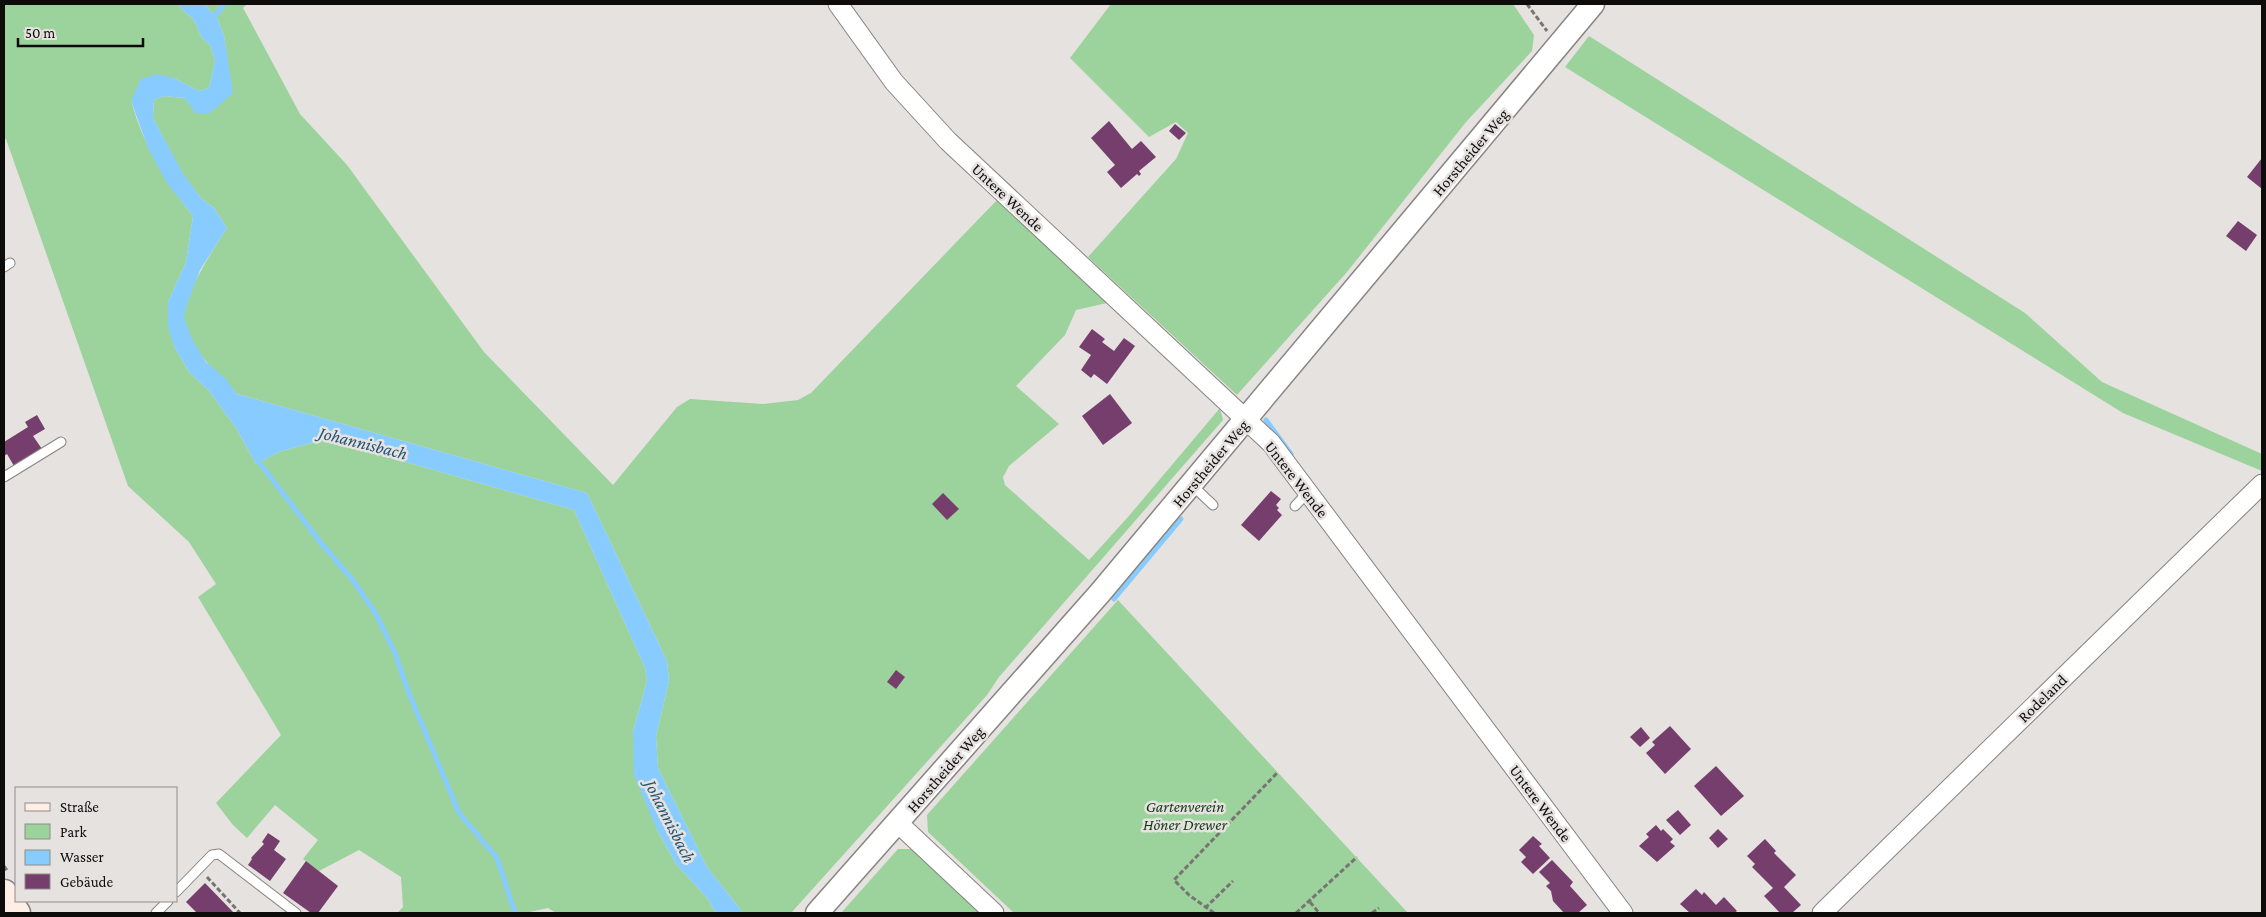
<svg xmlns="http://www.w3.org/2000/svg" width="2266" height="917" font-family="'Crimson Pro',serif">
	<rect width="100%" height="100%" fill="#e5e2df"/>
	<g fill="#9cd29c">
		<path d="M4,4H176L194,20L202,38L210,45L215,61L209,88L199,91L174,78L131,101C145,148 163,178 193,216L186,262L168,302L174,346L189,372L209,391L236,428L256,464L279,452L325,439L574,510L645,668L647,681L633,732L657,830L676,864L708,899L716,913H556L548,908L525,913H397L403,907L401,877L359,850L319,871L303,859L318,840L275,805L247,838L233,825L216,803L281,735L198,597L216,584L189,542L128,486L6,139H4Z"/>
		<path d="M204,4H247L243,8L248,17L300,114L347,165L484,352L613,485L677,407L690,399L763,404L798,400L811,393L997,200L1107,303L1076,310L1065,335L1016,386L1059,424L1009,466L1003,477L1005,485L1089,560L1128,517L1220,408L1223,420L999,677L987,695L791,913H743L707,867L658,768L656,736L669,681L667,661L587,493L237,394C227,381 213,371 205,360C197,349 185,332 184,319C182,296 215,247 227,228L214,208L201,198L182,173L153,118L154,100L164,96L184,98L196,112L232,93L224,36L217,18Z"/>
		<path d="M1111,4H1513L1534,35L1532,51L1466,122L1347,272L1237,395L1088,257L1176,159L1188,133L1176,122L1149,137L1070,58Z"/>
		<path d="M1589,36L2025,313L2102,382L2262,454V471L2123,413L1565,67Z"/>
		<path d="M1118,600L1408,913H1014L928,832L927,815Z"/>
		<path d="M898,849H913L981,913H841Z"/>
	</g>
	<path fill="#8cf" d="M176,4H204L217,18L224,36L233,93L210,113H196L184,98L164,96L154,100L153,118L182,172L201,198L214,208L227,228L200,270L186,307L184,318L192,339L206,362L226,379L237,394L587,493L667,661L669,681L656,736L658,768L707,867L743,913H716L708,899L676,864L657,830L634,775L633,732L647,681L645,668L574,510L325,439L279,452L256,464L236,428L209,391L189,372L174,346L168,327V302L186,262L193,216L167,183L148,148L131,101L141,79L157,74L174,78L199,91L209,88L215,61L210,45L202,38L194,20Z"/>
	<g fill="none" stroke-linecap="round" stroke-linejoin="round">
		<g stroke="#8cf" stroke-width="5">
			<path d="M211,20L225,4"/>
			<path d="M1266,420L1291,454"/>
			<path d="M255,457L321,543L352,579L376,614L395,653L408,691L459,813L497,858L515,913"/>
			<path d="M1114,599L1181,519"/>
		</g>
	</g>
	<g fill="#763e6d">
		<path d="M1109,121L1132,149L1141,141L1156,157L1139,171L1141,174L1139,176L1137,174L1121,188L1107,172L1115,165L1091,138Z"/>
		<path d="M1175,124L1186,133L1179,140L1169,131Z"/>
		<path d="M2262,158V189L2247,177Z"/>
		<path d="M2238,221L2257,235L2246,251L2226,236Z"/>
		<path d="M1092,329L1105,339L1102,342L1114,351L1124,338L1135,346L1107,384L1094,374L1091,378L1081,370L1091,355L1079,347Z"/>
		<path d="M1110,394L1132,423L1103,445L1082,416Z"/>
		<path d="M37,415L45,429L33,436L42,449L14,466L7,454L4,456V442L28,427L25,422Z"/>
		<path d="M1271,491L1281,499L1276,505L1279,508L1277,510L1282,515L1259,541L1241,525Z"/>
		<path d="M943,493L959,509L947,520L932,504Z"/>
		<path d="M896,670L905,677L896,689L887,682Z"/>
		<path d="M1670,726L1691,749L1665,774L1646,753L1655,745L1652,742Z"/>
		<path d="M1641,727L1650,738L1640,747L1630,737Z"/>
		<path d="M1716,766L1744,796L1721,816L1694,786Z"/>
		<path d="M1678,810L1691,825L1680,835L1666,820Z"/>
		<path d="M1656,825L1661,831L1663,829L1673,839L1670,842L1675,846L1657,862L1639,846L1649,837L1646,834Z"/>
		<path d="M1718,829L1728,839L1718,848L1709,838Z"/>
		<path d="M268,833L280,841L274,850L286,859L270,881L248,865L252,859L251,858L264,844L262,842Z"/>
		<path d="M1533,836L1542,844L1539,846L1550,858L1533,874L1521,862L1526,857L1519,850Z"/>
		<path d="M1765,839L1776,851L1774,853L1796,875L1784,887L1801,905L1792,913H1780L1764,896L1773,888L1752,867L1755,864L1747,856Z"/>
		<path d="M1552,860L1573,882L1570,886L1587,905L1578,913H1564L1553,901L1551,891L1546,886L1550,883L1539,872Z"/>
		<path d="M306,861L338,886L318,913H311L283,893Z"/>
		<path d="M205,883L234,913H197L186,902Z"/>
		<path d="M1696,889L1702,895L1704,892L1716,905L1724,897L1737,911L1734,913H1690L1680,904Z"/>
	</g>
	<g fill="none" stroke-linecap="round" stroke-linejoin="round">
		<g stroke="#878482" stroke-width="11">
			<g id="service">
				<path d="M4,267L10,263"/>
				<path d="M4,477L61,442"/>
				<path d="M1192,485L1213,505"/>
				<path d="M1295,506L1308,492"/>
				<path d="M176,892L212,855L219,854L296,913"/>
				<path d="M156,913L168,901"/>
			</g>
		</g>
		<g stroke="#878482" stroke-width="21">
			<g id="minor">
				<path d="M838,4L894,82L948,141L1271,443L1623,913"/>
				<path d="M898,823L994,913"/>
				<path d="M1822,913L2262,484"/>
			</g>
		</g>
		<g stroke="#878482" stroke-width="25">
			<path id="tertiary" d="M817,913L1100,593L1593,4"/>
		</g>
		<g stroke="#878482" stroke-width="29">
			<path id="secondary" d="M4,893L17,913"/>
		</g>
		<g stroke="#777573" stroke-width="3" stroke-dasharray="5 2.5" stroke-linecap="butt">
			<path d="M1527,4L1547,31"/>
			<path d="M4,866L8,872"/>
			<path d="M207,877L240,913"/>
			<path d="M1310,902L1319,913"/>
			<path d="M1205,908L1233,881"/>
			<path d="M1214,913L1189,895L1174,880L1278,772"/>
			<path d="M1296,913L1357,857"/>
			<path d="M1372,913L1379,908"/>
		</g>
		<use href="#service" stroke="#fff" stroke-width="9"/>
		<use href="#minor" stroke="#fff" stroke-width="19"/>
		<use href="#tertiary" stroke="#fff" stroke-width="22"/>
		<use href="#secondary" stroke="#feeee6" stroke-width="26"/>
	</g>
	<g text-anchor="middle" stroke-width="5" stroke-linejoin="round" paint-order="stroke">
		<g font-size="16" fill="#0d0c0b" stroke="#e5e2df">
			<text transform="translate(1470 152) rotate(-50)" y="6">Horstheider Weg</text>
			<text transform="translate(1008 197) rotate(43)" y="6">Untere Wende</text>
			<text transform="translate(1210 463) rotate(-50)" y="6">Horstheider Weg</text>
			<text transform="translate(1297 479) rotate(52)" y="6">Untere Wende</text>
			<text transform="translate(2042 698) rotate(-44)" y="6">Rodeland</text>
			<text transform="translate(945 769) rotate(-49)" y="6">Horstheider Weg</text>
			<text transform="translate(1541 803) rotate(53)" y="6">Untere Wende</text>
		</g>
		<g font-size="16" font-style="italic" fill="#113a15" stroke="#e5e2df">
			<text x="1185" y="812">Gartenverein<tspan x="1185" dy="18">Höner Drewer</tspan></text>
		</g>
		<g font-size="18" font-style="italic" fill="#225376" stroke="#e5e2df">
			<text transform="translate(363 443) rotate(14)" y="6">Johannisbach</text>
			<text transform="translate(670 821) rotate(63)" y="6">Johannisbach</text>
		</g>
	</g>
	<rect width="2266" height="917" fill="none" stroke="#0d0c0b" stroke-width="10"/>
	<rect x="15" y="787" width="162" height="115" fill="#e5e2df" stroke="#8f8c8a"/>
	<rect x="25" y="803" width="25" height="8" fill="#feeee6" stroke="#8f8c8a"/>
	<text x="60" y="812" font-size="15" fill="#0d0c0b">Straße</text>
	<rect x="25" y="824" width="25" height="15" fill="#9cd29c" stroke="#8f8c8a"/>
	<text x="60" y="837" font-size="15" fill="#0d0c0b">Park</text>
	<rect x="25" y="850" width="25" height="15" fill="#88ccff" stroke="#8f8c8a"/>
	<text x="60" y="862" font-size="15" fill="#0d0c0b">Wasser</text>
	<rect x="25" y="874" width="25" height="15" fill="#763e6d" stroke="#8f8c8a"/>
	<text x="60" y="887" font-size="15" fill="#0d0c0b">Gebäude</text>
	<path d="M18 38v8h125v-8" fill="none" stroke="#0d0c0b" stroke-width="2.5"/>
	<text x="25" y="38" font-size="15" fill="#0d0c0b" stroke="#e5e2df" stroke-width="4" paint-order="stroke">50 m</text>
</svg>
